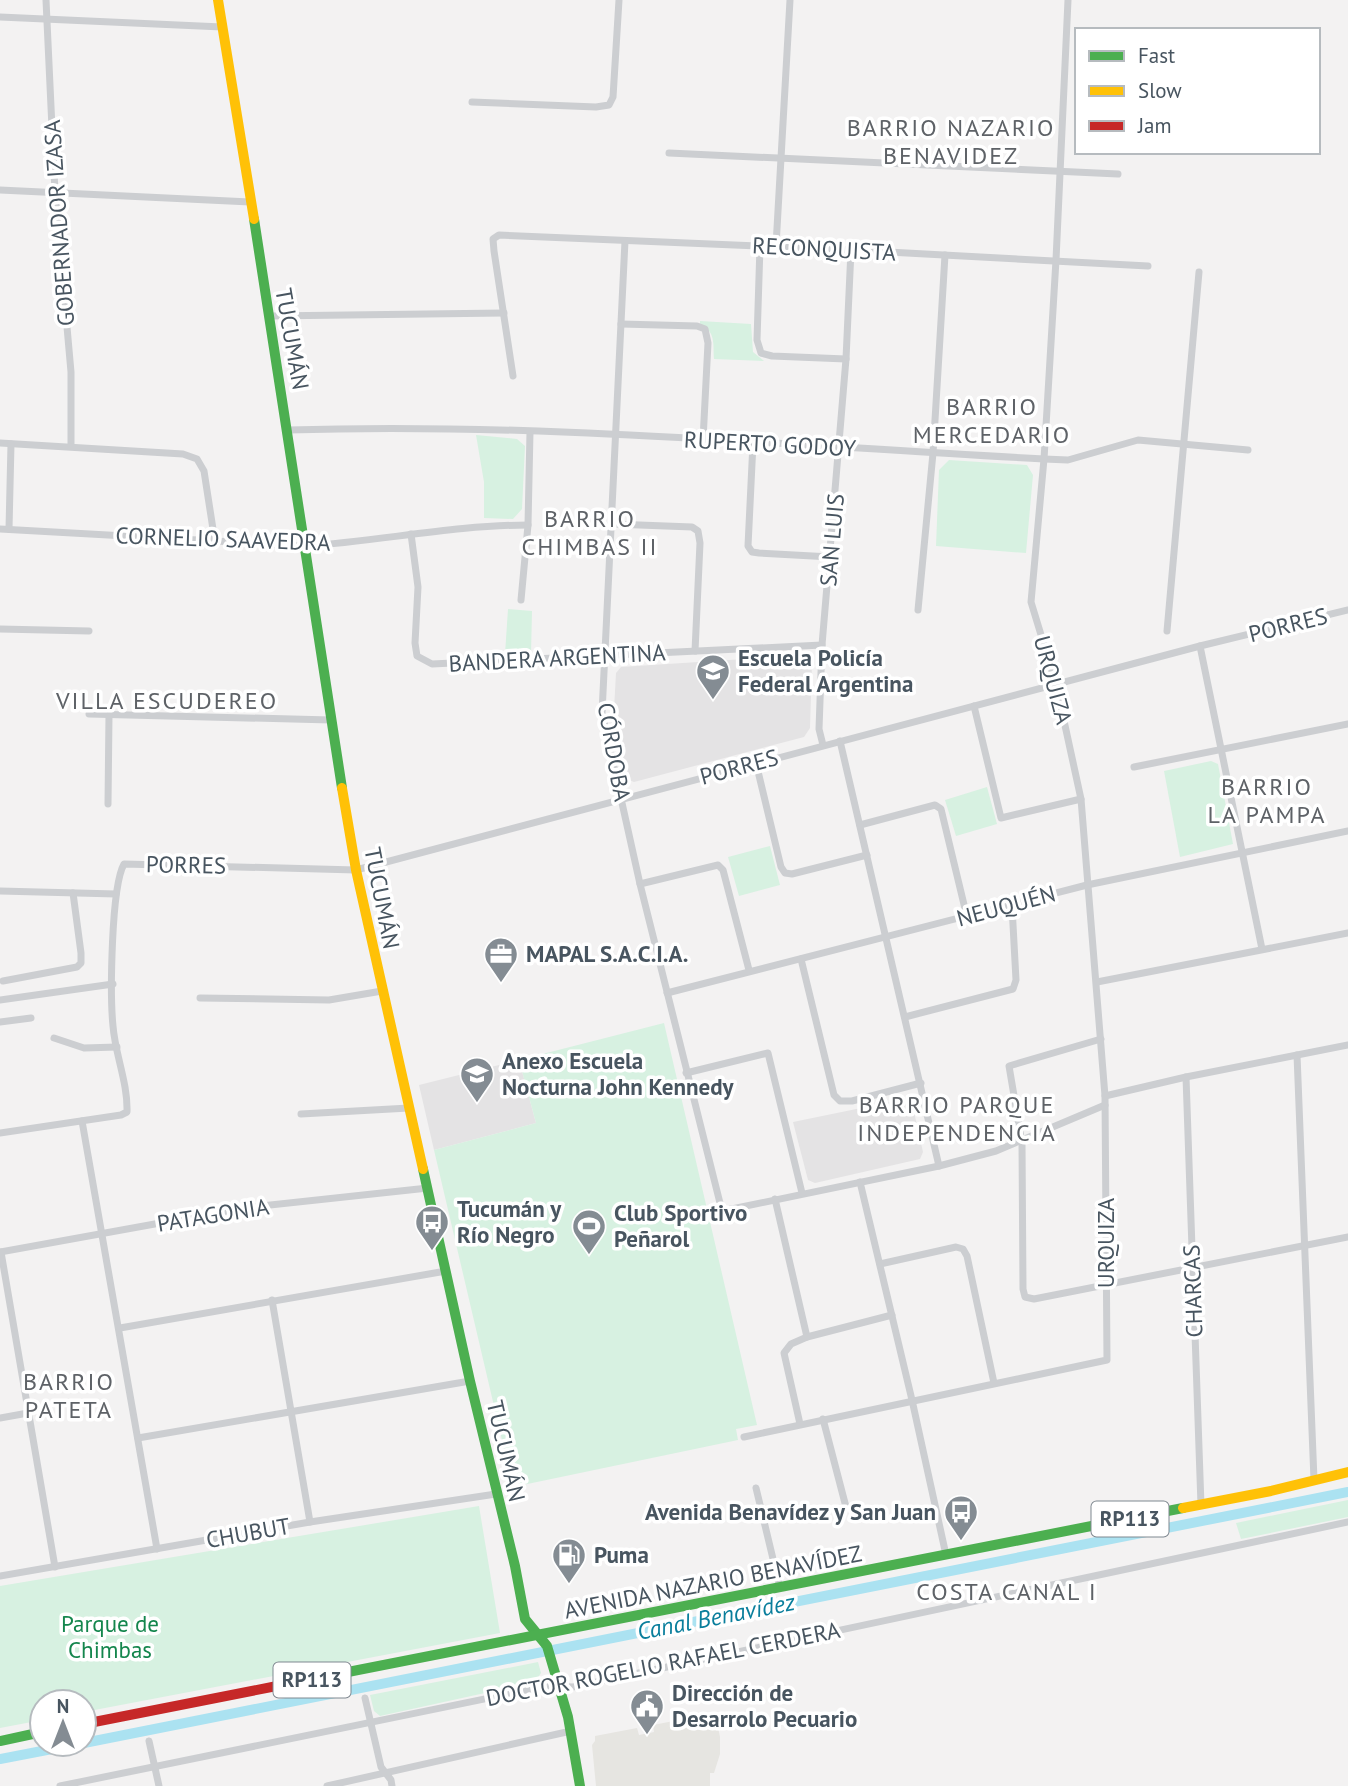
<svg xmlns="http://www.w3.org/2000/svg" width="1348" height="1786" font-family="'PT Sans',sans-serif">
	<rect width="100%" height="100%" fill="#f3f2f2"/>
	<path fill="#e6e5e1" d="M715,1713L720,1737V1754L714,1773H710V1786H596L592,1745L595,1741V1736L637,1728L639,1735L654,1732L653,1725Z"/>
	<g fill="#e4e3e4">
		<path d="M806,655L812,663L810,728L804,737L634,782L627,779L613,728L616,673L621,667Z"/>
		<path d="M519,1060L536,1123L434,1150L419,1085Z"/>
		<path d="M905,1099L912,1103L923,1152L920,1159L815,1183L808,1180L793,1122Z"/>
	</g>
	<g fill="#d7f1e1">
		<path d="M700,321L751,324L753,352L764,361L714,359C713,343 716,332 700,324Z"/>
		<path d="M476,435L517,439L525,446L522,509L513,519L484,518V482Z"/>
		<path d="M949,460L1027,465L1033,475L1026,553L936,546L939,470Z"/>
		<path d="M508,609L532,611L531,654H505Z"/>
		<path d="M1211,761L1218,764L1233,844L1180,857L1164,771Z"/>
		<path d="M987,787L997,824L956,836L945,800Z"/>
		<path d="M770,846L780,885L739,896L728,857Z"/>
		<path d="M664,1023L757,1425L736,1429L738,1440L513,1487L434,1150L536,1123L519,1060Z"/>
		<path d="M1348,1500V1517L1241,1539L1236,1523Z"/>
		<path d="M479,1506L500,1633L84,1712V1702H42V1720L0,1728V1586Z"/>
		<path d="M538,1662L541,1673L535,1682L380,1716L374,1711L370,1695Z"/>
	</g>
	<g fill="none" stroke-linecap="round" stroke-linejoin="round">
		<g stroke="#abe2f1" stroke-width="10">
			<path d="M84,1743L1348,1492"/>
			<path d="M0,1759L78,1744"/>
		</g>
		<g stroke="#ccced1" stroke-width="7">
			<path d="M46,0L55,192L71,372V446"/>
			<path d="M0,17L222,27"/>
			<path d="M472,102L596,107L609,105L613,97L619,0"/>
			<path d="M669,153L1118,174"/>
			<path d="M0,190L250,202"/>
			<path d="M625,241L602,713L640,884L722,1211L939,1166L996,1151L1105,1105"/>
			<path d="M760,246L757,340L761,353L772,356L846,359"/>
			<path d="M776,246L790,0"/>
			<path d="M269,316L504,313"/>
			<path d="M621,324L697,326L705,329L708,343L703,440"/>
			<path d="M513,376L494,251L493,239L499,235L851,250L1148,266"/>
			<path d="M288,430C540,422 792,446 1044,459L1068,460L1138,440L1248,450"/>
			<path d="M0,443L183,454L197,459L204,471L215,542"/>
			<path d="M753,443L748,546L752,552L759,553L831,557"/>
			<path d="M613,524L692,527L698,531L700,543L695,651"/>
			<path d="M0,529L306,546C381,541 454,525 528,525"/>
			<path d="M9,529L11,444"/>
			<path d="M411,534L418,587L415,643L417,656L432,664L822,645"/>
			<path d="M521,600L528,525L530,432"/>
			<path d="M918,610L933,453L945,255"/>
			<path d="M0,629L89,631"/>
			<path d="M1167,631L1199,272"/>
			<path d="M1200,646L1262,949"/>
			<path d="M974,706L1001,818L1081,799"/>
			<path d="M89,714L331,720"/>
			<path d="M840,741L939,1166"/>
			<path d="M823,745L819,729L822,645L846,359L851,250"/>
			<path d="M756,763L781,867L785,873L792,874L867,855"/>
			<path d="M1134,767L1348,724"/>
			<path d="M108,804L109,715"/>
			<path d="M860,825L935,805L941,809L967,917"/>
			<path d="M640,884L718,865L723,870L749,970"/>
			<path d="M0,891L116,894"/>
			<path d="M801,959L834,1095L840,1101H852L921,1083"/>
			<path d="M3,981L77,967L81,963V953L73,893"/>
			<path d="M1097,982L1348,933"/>
			<path d="M667,993L1087,885L1348,831"/>
			<path d="M200,998L329,1000L382,991"/>
			<path d="M0,1000L113,984"/>
			<path d="M905,1017L1013,989L1016,980L1012,906"/>
			<path d="M0,1022L31,1018"/>
			<path d="M54,1038L84,1048L117,1047"/>
			<path d="M1101,1039L1009,1066L1022,1143L1023,1289L1025,1297L1034,1299L1348,1237"/>
			<path d="M1297,1055L1314,1480"/>
			<path d="M686,1073L768,1053L802,1193"/>
			<path d="M1186,1077L1201,1505"/>
			<path d="M1105,1096L1186,1077L1348,1045"/>
			<path d="M301,1114L409,1108"/>
			<path d="M82,1121L157,1549"/>
			<path d="M0,1133L121,1115L127,1112C128,1083 115,1054 113,1026C110,996 111,887 124,864L356,870L1200,646L1348,610"/>
			<path d="M860,1182L912,1400L946,1555"/>
			<path d="M775,1199L807,1337"/>
			<path d="M0,1252L243,1208L428,1188"/>
			<path d="M1,1252L55,1567"/>
			<path d="M880,1264L956,1247L963,1249L967,1256L994,1383"/>
			<path d="M272,1300L310,1522"/>
			<path d="M120,1328L446,1271"/>
			<path d="M0,1418L28,1413"/>
			<path d="M823,1419L846,1507"/>
			<path d="M800,1424L784,1353L791,1344L807,1337L892,1315"/>
			<path d="M744,1437L1107,1360L1105,1096L1081,799L1056,684L1031,602L1044,459L1056,260L1068,0"/>
			<path d="M138,1438L470,1381"/>
			<path d="M756,1488L780,1588"/>
			<path d="M0,1576L310,1522L496,1494"/>
			<path d="M365,1698L381,1767L391,1780L392,1786"/>
			<path d="M149,1741L159,1786"/>
			<path d="M60,1786L548,1686L573,1687L1348,1522"/>
			<path d="M327,1786L571,1731"/>
		</g>
		<g stroke="#4caf50" stroke-width="10">
			<path d="M254,219L342,788"/>
			<path d="M423,1169L470,1381L515,1566L525,1619L547,1646L568,1717L580,1786"/>
			<path d="M292,1683L1183,1508"/>
			<path d="M0,1741L42,1732"/>
		</g>
		<g stroke="#ffc107" stroke-width="10">
			<path d="M218,0L254,219"/>
			<path d="M342,788L356,870L423,1169"/>
			<path d="M1183,1508L1271,1491L1348,1472"/>
		</g>
		<path stroke="#c62828" stroke-width="10" d="M84,1724L292,1683"/>
	</g>
	<defs>
		<g id="school-pin" transform="scale(1.75)"><path d="M0 17L-7.5 6A9.5 9.5 0 1 1 7.5 6Z" fill="#848c93" stroke="#fff"/><path d="M0-5L7-2L0 1L-7-2ZM-4 1L0 2.5L4 1V4Q0 6-4 4Z" fill="#fff"/></g>
		<g id="office-pin" transform="scale(1.75)"><path d="M0 17L-7.5 6A9.5 9.5 0 1 1 7.5 6Z" fill="#848c93" stroke="#fff"/><path d="M-6-3h4V-5.5h4V-3h4V5H-6ZM-1-4.5V-3h2v-1.5ZM-6 0V1H6V0Z" fill="#fff"/></g>
		<g id="bus-pin" transform="scale(1.75)"><path d="M0 17L-7.5 6A9.5 9.5 0 1 1 7.5 6Z" fill="#848c93" stroke="#fff"/><path d="M-5-6H5V4H4V6H2V4H-2V6H-4V4H-5ZM-3.5-4V0h7V-4ZM-3.5 1.2v1.5H-2V1.2ZM2 1.2v1.5H3.5V1.2Z" fill="#fff"/></g>
		<g id="stadium-pin" transform="scale(1.75)"><path d="M0 17L-7.5 6A9.5 9.5 0 1 1 7.5 6Z" fill="#848c93" stroke="#fff"/><path d="M0-5a6.5 5 0 1 0 0 10a6.5 5 0 1 0 0-10ZM-3.5-1.8h7v3.6h-7Z" fill="#fff"/></g>
		<g id="fuel-pin" transform="scale(1.75)"><path d="M0 17L-7.5 6A9.5 9.5 0 1 1 7.5 6Z" fill="#848c93" stroke="#fff"/><path d="M-5.5-6h7V0h2V4h1.3V-2.5L3-4.5l.8-.8L6-3V5H2.5V1h-1V6h-7ZM-4.2-4.7v3.2H.2V-4.7Z" fill="#fff"/></g>
		<g id="civic-pin" transform="scale(1.75)"><path d="M0 17L-7.5 6A9.5 9.5 0 1 1 7.5 6Z" fill="#848c93" stroke="#fff"/><path d="M-.6-6.5H3V-4.5H.6V-3L4-1V1h2V6H-6V1h2V-1L-.6-3ZM-1.2 2.5V6h2.4V2.5Z" fill="#fff"/></g>
	</defs>
	<g fill-rule="evenodd">
		<use href="#school-pin" x="713" y="671"/>
		<use href="#office-pin" x="501" y="954"/>
		<use href="#school-pin" x="477" y="1074"/>
		<use href="#bus-pin" x="432" y="1222"/>
		<use href="#stadium-pin" x="589" y="1226"/>
		<use href="#bus-pin" x="961" y="1512"/>
		<use href="#fuel-pin" x="569" y="1555"/>
		<use href="#civic-pin" x="647" y="1706"/>
	</g>
	<g text-anchor="middle" stroke-width="7" stroke-linejoin="round" paint-order="stroke">
		<g fill="#fff" stroke="#7f8890" stroke-width="2">
			<rect x="1091.5" y="1501.5" width="77" height="35" rx="5"/>
			<rect x="273.5" y="1662.5" width="77" height="35" rx="5"/>
		</g>
		<g font-size="21" font-weight="bold" fill="#485560">
			<text x="1130" y="1526">RP113</text>
			<text x="312" y="1687">RP113</text>
		</g>
		<g font-size="23" fill="#485560" stroke="#fff">
			<text transform="translate(59 223) rotate(-94)" y="8">GOBERNADOR IZASA</text>
			<text transform="translate(824 249) rotate(3)" y="8">RECONQUISTA</text>
			<text transform="translate(292 339) rotate(80)" y="8">TUCUMÁN</text>
			<text transform="translate(770 444) rotate(3)" y="8">RUPERTO GODOY</text>
			<text transform="translate(223 539) rotate(2)" y="8">CORNELIO SAAVEDRA</text>
			<text transform="translate(832 540) rotate(-85)" y="8">SAN LUIS</text>
			<text transform="translate(1288 625) rotate(-14)" y="8">PORRES</text>
			<text transform="translate(557 658) rotate(-3)" y="8">BANDERA ARGENTINA</text>
			<text transform="translate(1053 680) rotate(75)" y="8">URQUIZA</text>
			<text transform="translate(614 752) rotate(80)" y="8">CÓRDOBA</text>
			<text transform="translate(739 767) rotate(-15)" y="8">PORRES</text>
			<text transform="translate(186 865) rotate(1)" y="8">PORRES</text>
			<text transform="translate(382 898) rotate(79)" y="8">TUCUMÁN</text>
			<text transform="translate(1006 906) rotate(-15)" y="8">NEUQUÉN</text>
			<text transform="translate(213 1215) rotate(-9)" y="8">PATAGONIA</text>
			<text transform="translate(1106 1243) rotate(-90)" y="8">URQUIZA</text>
			<text transform="translate(1193 1291) rotate(-92)" y="8">CHARCAS</text>
			<text transform="translate(506 1451) rotate(77)" y="8">TUCUMÁN</text>
			<text transform="translate(248 1533) rotate(-10)" y="8">CHUBUT</text>
			<text transform="translate(713 1582) rotate(-11)" y="8">AVENIDA NAZARIO BENAVÍDEZ</text>
			<text transform="translate(663 1664) rotate(-11)" y="8">DOCTOR ROGELIO RAFAEL CERDERA</text>
		</g>
		<g font-size="23" font-weight="bold" fill="#485560" stroke="#fff" text-anchor="start">
			<text x="738" y="666">Escuela Policía<tspan x="738" dy="26">Federal Argentina</tspan></text>
			<text x="526" y="962">MAPAL S.A.C.I.A.</text>
			<text x="502" y="1069">Anexo Escuela<tspan x="502" dy="26">Nocturna John Kennedy</tspan></text>
			<text x="457" y="1217">Tucumán y<tspan x="457" dy="26">Río Negro</tspan></text>
			<text x="614" y="1221">Club Sportivo<tspan x="614" dy="26">Peñarol</tspan></text>
			<text x="936" y="1520" text-anchor="end">Avenida Benavídez y San Juan</text>
			<text x="594" y="1563">Puma</text>
			<text x="672" y="1701">Dirección de<tspan x="672" dy="26">Desarrolo Pecuario</tspan></text>
		</g>
		<g font-size="23" fill="#14864d" stroke="#fff">
			<text x="110" y="1632">Parque de<tspan x="110" dy="26">Chimbas</tspan></text>
		</g>
		<g font-size="24" letter-spacing="2" fill="#5e6267" stroke="#fff">
			<text x="951" y="136">BARRIO NAZARIO<tspan x="951" dy="28">BENAVIDEZ</tspan></text>
			<text x="992" y="415">BARRIO<tspan x="992" dy="28">MERCEDARIO</tspan></text>
			<text x="590" y="527">BARRIO<tspan x="590" dy="28">CHIMBAS II</tspan></text>
			<text x="167" y="709">VILLA ESCUDEREO</text>
			<text x="1267" y="795">BARRIO<tspan x="1267" dy="28">LA PAMPA</tspan></text>
			<text x="957" y="1113">BARRIO PARQUE<tspan x="957" dy="28">INDEPENDENCIA</tspan></text>
			<text x="69" y="1390">BARRIO<tspan x="69" dy="28">PATETA</tspan></text>
			<text x="1007" y="1600">COSTA CANAL I</text>
		</g>
		<g font-size="24" font-style="italic" fill="#097e9c" stroke="#fff">
			<text transform="translate(716 1617) rotate(-11)" y="8">Canal Benavídez</text>
		</g>
	</g>
	<rect x="1075" y="28" width="245" height="126" fill="#ffffff" stroke="#b6bbbf" stroke-width="2"/>
	<rect x="1089" y="51" width="35" height="10" fill="#4caf50" stroke="#b6bbbf" stroke-width="2"/>
	<text x="1138" y="63" font-size="21" fill="#485560">Fast</text>
	<rect x="1089" y="86" width="35" height="10" fill="#ffc107" stroke="#b6bbbf" stroke-width="2"/>
	<text x="1138" y="98" font-size="21" fill="#485560">Slow</text>
	<rect x="1089" y="121" width="35" height="10" fill="#c62828" stroke="#b6bbbf" stroke-width="2"/>
	<text x="1138" y="133" font-size="21" fill="#485560">Jam</text>
	<g transform="translate(63 1723)"><circle r="33" fill="#ffffff" stroke="#b6bbbf" stroke-width="2"/>
	<path d="M0-5L12 26L0 18L-12 26Z" fill="#848c93"/>
	<text y="-10" font-size="19" font-weight="bold" text-anchor="middle" fill="#485560">N</text>
	</g>
</svg>
